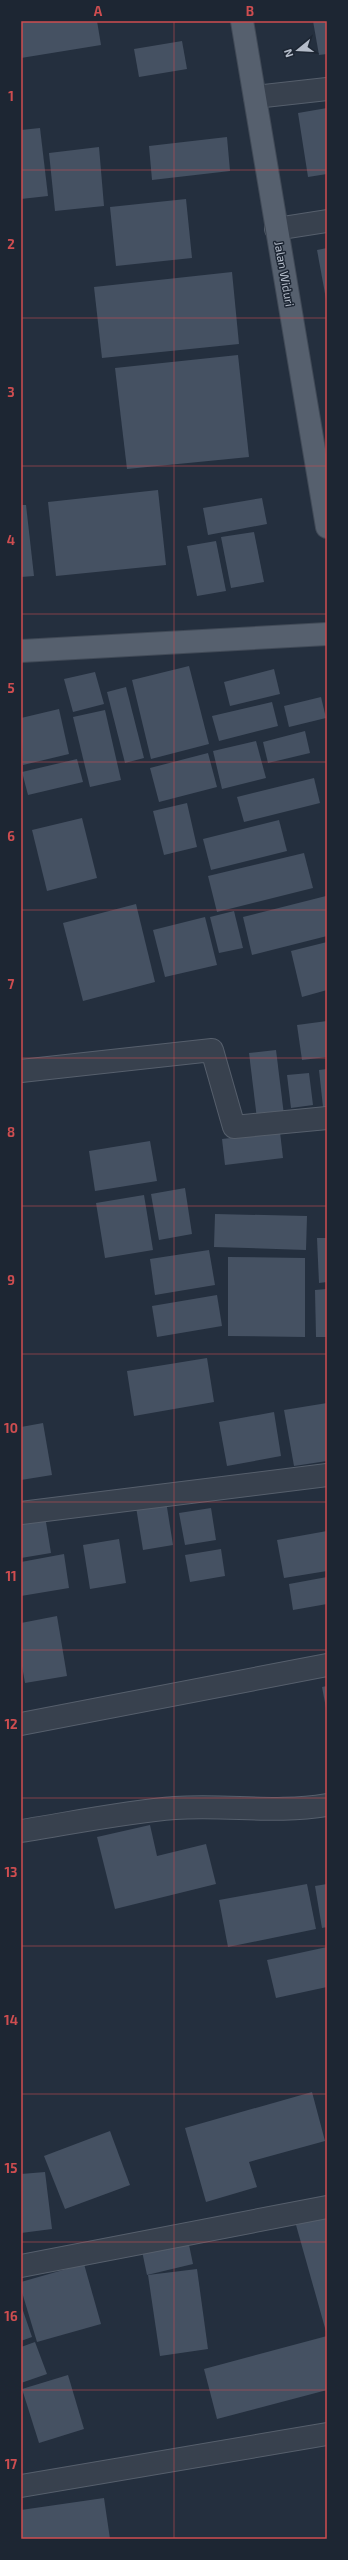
<svg xmlns="http://www.w3.org/2000/svg" width="348" height="2560" font-family="'Exo 2',sans-serif">
	<rect width="100%" height="100%" fill="#242f3e"/>
	<g fill="#455162">
		<path d="M21,21H97L101,45L21,58Z"/>
		<path d="M313,21H327V54L319,55Z"/>
		<path d="M182,41L187,69L139,77L134,49Z"/>
		<path d="M327,108V174L308,177L298,113Z"/>
		<path d="M40,128L48,196L21,199V130Z"/>
		<path d="M227,137L230,171L152,180L149,146Z"/>
		<path d="M99,147L104,206L55,211L49,153Z"/>
		<path d="M186,199L192,258L116,266L110,207Z"/>
		<path d="M327,248V299H326L317,250Z"/>
		<path d="M232,272L239,344L102,358L94,287Z"/>
		<path d="M238,355L249,457L127,469L115,368Z"/>
		<path d="M158,490L166,565L56,576L48,502Z"/>
		<path d="M262,498L267,524L208,535L203,508Z"/>
		<path d="M21,505H26L34,576L21,577Z"/>
		<path d="M254,532L264,582L231,588L221,537Z"/>
		<path d="M216,541L226,591L197,596L187,546Z"/>
		<path d="M189,666L209,744L151,759L132,680Z"/>
		<path d="M274,669L280,694L230,706L224,682Z"/>
		<path d="M95,672L104,704L73,712L64,679Z"/>
		<path d="M126,687L144,758L125,763L107,692Z"/>
		<path d="M321,697L326,718L289,727L284,706Z"/>
		<path d="M272,702L278,726L219,741L212,716Z"/>
		<path d="M59,709L69,754L23,765L21,718Z"/>
		<path d="M105,710L121,780L90,787L73,717Z"/>
		<path d="M305,731L310,753L268,763L263,742Z"/>
		<path d="M256,741L266,778L222,789L213,751Z"/>
		<path d="M208,753L217,787L159,802L150,768Z"/>
		<path d="M77,759L83,782L28,795L22,772Z"/>
		<path d="M314,778L320,803L244,822L237,797Z"/>
		<path d="M187,803L197,847L164,855L153,811Z"/>
		<path d="M82,818L97,878L47,891L32,830Z"/>
		<path d="M279,820L287,851L211,870L203,839Z"/>
		<path d="M304,853L313,888L217,912L208,876Z"/>
		<path d="M326,896L327,936L252,955L243,917Z"/>
		<path d="M136,904L155,982L83,1001L63,923Z"/>
		<path d="M234,911L243,948L219,953L210,917Z"/>
		<path d="M205,917L217,965L165,977L153,930Z"/>
		<path d="M327,942V990L302,997L291,951Z"/>
		<path d="M327,1021V1057L302,1060L297,1025Z"/>
		<path d="M276,1050L284,1115L257,1119L249,1053Z"/>
		<path d="M327,1069V1107H323L319,1070Z"/>
		<path d="M309,1073L313,1105L291,1108L287,1075Z"/>
		<path d="M280,1132L283,1158L225,1165L222,1139Z"/>
		<path d="M150,1141L157,1181L95,1191L89,1151Z"/>
		<path d="M185,1188L192,1234L159,1240L151,1194Z"/>
		<path d="M144,1195L153,1250L105,1258L96,1203Z"/>
		<path d="M215,1214L307,1216L306,1250L214,1247Z"/>
		<path d="M317,1238H327V1282L319,1283Z"/>
		<path d="M209,1250L215,1285L155,1295L150,1259Z"/>
		<path d="M228,1257L305,1258V1337L228,1336Z"/>
		<path d="M327,1289V1337H316L315,1290Z"/>
		<path d="M217,1295L222,1326L157,1337L152,1306Z"/>
		<path d="M207,1358L214,1402L134,1416L127,1371Z"/>
		<path d="M327,1403V1461L294,1466L284,1410Z"/>
		<path d="M274,1412L281,1456L227,1466L219,1422Z"/>
		<path d="M43,1423L52,1475L21,1480V1427Z"/>
		<path d="M166,1501L173,1545L143,1550L136,1507Z"/>
		<path d="M211,1508L216,1540L185,1545L179,1513Z"/>
		<path d="M45,1516L51,1553L21,1558V1520Z"/>
		<path d="M327,1531V1571L284,1578L277,1540Z"/>
		<path d="M119,1539L126,1583L90,1589L83,1545Z"/>
		<path d="M221,1549L225,1576L190,1582L185,1555Z"/>
		<path d="M64,1554L69,1588L21,1596V1562Z"/>
		<path d="M327,1577V1604L293,1610L289,1584Z"/>
		<path d="M57,1616L67,1676L25,1683L21,1660V1623Z"/>
		<path d="M327,1686V1708H326L322,1687Z"/>
		<path d="M150,1825L157,1856L206,1844L216,1884L115,1909L97,1837Z"/>
		<path d="M307,1884L316,1929L228,1947L219,1900Z"/>
		<path d="M327,1884V1927L322,1928L315,1886Z"/>
		<path d="M327,1947V1987L276,1998L267,1960Z"/>
		<path d="M312,2092L325,2141L249,2162L257,2187L206,2202L185,2128Z"/>
		<path d="M110,2131L130,2185L65,2209L44,2156Z"/>
		<path d="M45,2172L52,2229L21,2233V2174Z"/>
		<path d="M327,2216V2335L296,2225Z"/>
		<path d="M188,2240L193,2264L147,2275L142,2251Z"/>
		<path d="M84,2264L101,2324L37,2342L21,2289V2282Z"/>
		<path d="M197,2269L208,2349L160,2356L148,2275Z"/>
		<path d="M21,2305L32,2337L21,2341Z"/>
		<path d="M327,2336V2390L217,2419L204,2369Z"/>
		<path d="M35,2342L47,2374L21,2383V2347Z"/>
		<path d="M68,2375L84,2429L39,2443L22,2389Z"/>
		<path d="M104,2498L110,2539H21V2510Z"/>
	</g>
	<g fill="none" stroke-linecap="round" stroke-linejoin="round">
		<g stroke="#565f6c" stroke-width="24">
			<g id="minor">
				<path d="M255,97L327,89"/>
				<path d="M276,229L327,221"/>
				<path d="M21,1071L212,1050L234,1127L327,1118"/>
				<path d="M21,1513L327,1475"/>
				<path d="M21,1724L327,1665"/>
				<path d="M21,1831C72,1823 124,1812 175,1808C226,1804 276,1814 327,1805"/>
				<path d="M21,2266L327,2207"/>
				<path d="M21,2486L327,2434"/>
			</g>
		</g>
		<g stroke="#414a57" stroke-width="24">
			<g id="major">
				<path d="M242,21L327,527"/>
				<path d="M21,651L327,634"/>
			</g>
		</g>
		<use href="#minor" stroke="#38414e" stroke-width="22"/>
		<use href="#major" stroke="#56606e" stroke-width="22"/>
	</g>
	<path fill="none" stroke="#ce4d50" stroke-width="1" stroke-opacity="0.55" d="M174,21V2539M21,170H327M21,318H327M21,466H327M21,614H327M21,762H327M21,910H327M21,1058H327M21,1206H327M21,1354H327M21,1502H327M21,1650H327M21,1798H327M21,1946H327M21,2094H327M21,2242H327M21,2390H327"/>
	<g text-anchor="middle" stroke-width="3" stroke-linejoin="round" paint-order="stroke">
		<g font-size="12" fill="#b4bcc9" stroke="#1d2633">
			<text transform="translate(284 274) rotate(80)" y="4">Jalan Widuri</text>
		</g>
	</g>
	<rect width="348" height="2560" fill="none" stroke="#1d2633" stroke-width="44"/>
	<g transform="translate(298 50) rotate(252)" stroke="#1d2633" stroke-width="3" paint-order="stroke">
	<path d="M0-3L7 15L0 10L-7 15Z" fill="#b4bcc9"/>
	<text y="-6" font-size="11" font-weight="bold" text-anchor="middle" fill="#b4bcc9">N</text>
	</g>
	<rect x="22" y="22" width="304" height="2516" fill="none" stroke="#ce4d50" stroke-width="1.5"/>
	<g font-size="13" text-anchor="middle" font-weight="bold" fill="#ce4d50">
		<text x="98" y="16">A</text>
		<text x="250" y="16">B</text>
		<text x="11" y="101">1</text>
		<text x="11" y="249">2</text>
		<text x="11" y="397">3</text>
		<text x="11" y="545">4</text>
		<text x="11" y="693">5</text>
		<text x="11" y="841">6</text>
		<text x="11" y="989">7</text>
		<text x="11" y="1137">8</text>
		<text x="11" y="1285">9</text>
		<text x="11" y="1433">10</text>
		<text x="11" y="1581">11</text>
		<text x="11" y="1729">12</text>
		<text x="11" y="1877">13</text>
		<text x="11" y="2025">14</text>
		<text x="11" y="2173">15</text>
		<text x="11" y="2321">16</text>
		<text x="11" y="2469">17</text>
	</g>
</svg>
